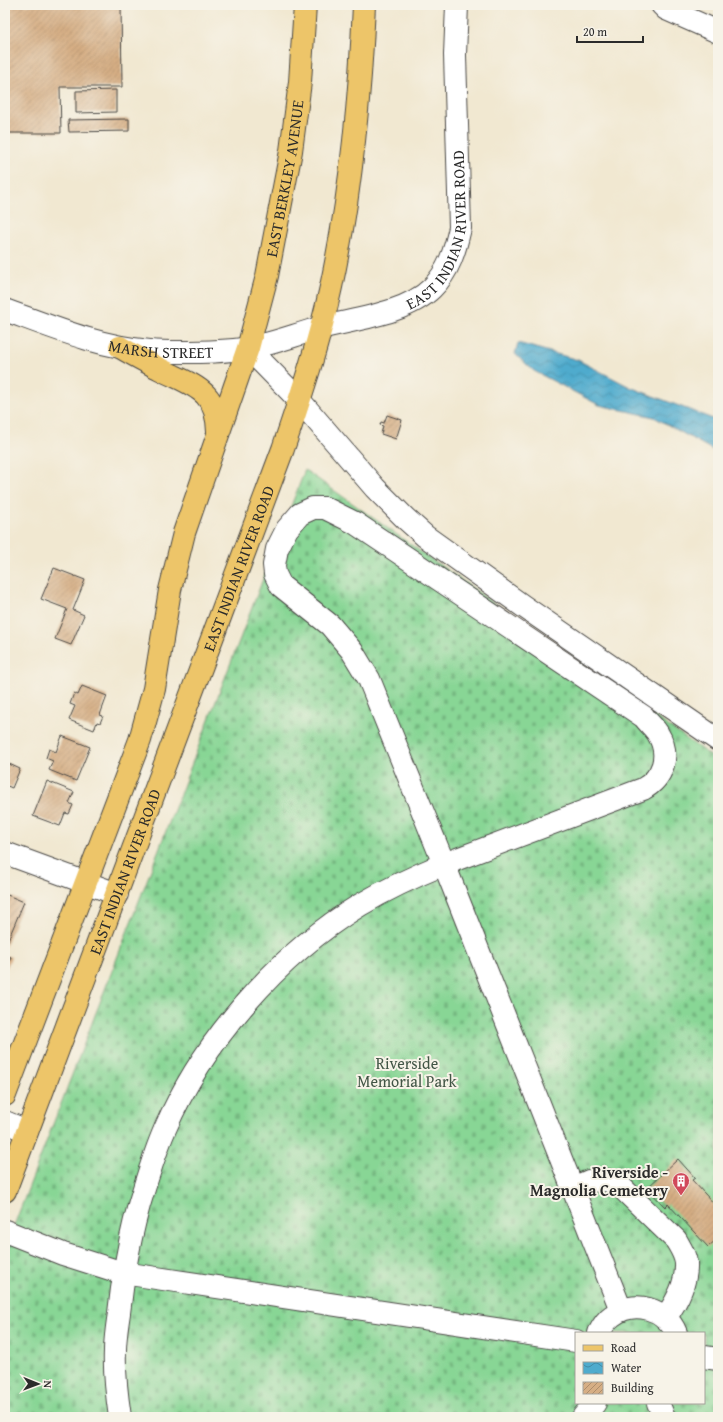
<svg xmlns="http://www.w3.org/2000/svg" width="723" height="1422" font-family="'Gentium Book Plus',serif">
	<defs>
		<pattern id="cemetery-stones" width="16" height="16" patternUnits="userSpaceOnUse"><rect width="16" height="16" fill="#88d695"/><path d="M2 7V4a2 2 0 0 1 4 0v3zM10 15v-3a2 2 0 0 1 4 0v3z" fill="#76b881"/></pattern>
		<pattern id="water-waves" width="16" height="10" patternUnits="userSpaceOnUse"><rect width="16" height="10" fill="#4fabcd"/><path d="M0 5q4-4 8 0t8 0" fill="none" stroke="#428ba7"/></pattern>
		<pattern id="building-hatch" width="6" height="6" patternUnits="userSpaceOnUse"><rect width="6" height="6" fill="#d6ae84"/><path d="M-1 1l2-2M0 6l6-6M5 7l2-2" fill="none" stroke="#ae8e6c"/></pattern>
	</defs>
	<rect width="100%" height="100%" fill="#f7f3e8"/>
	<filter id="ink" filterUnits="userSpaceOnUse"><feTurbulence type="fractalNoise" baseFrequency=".025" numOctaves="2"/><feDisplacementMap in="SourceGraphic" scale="8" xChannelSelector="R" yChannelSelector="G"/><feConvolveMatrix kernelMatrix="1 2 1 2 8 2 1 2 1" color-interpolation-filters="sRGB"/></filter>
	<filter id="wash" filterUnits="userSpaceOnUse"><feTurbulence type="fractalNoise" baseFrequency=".012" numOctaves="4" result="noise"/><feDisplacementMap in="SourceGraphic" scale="16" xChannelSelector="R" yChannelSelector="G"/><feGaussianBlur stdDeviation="0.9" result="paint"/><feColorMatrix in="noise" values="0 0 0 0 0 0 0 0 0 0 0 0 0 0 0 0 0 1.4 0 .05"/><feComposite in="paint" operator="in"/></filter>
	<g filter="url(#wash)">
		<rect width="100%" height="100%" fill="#f1e8d1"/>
		<path fill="url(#cemetery-stones)" stroke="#5a8060" fill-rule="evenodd" d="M305,470L718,761V1417H5V1249ZM576,1333H704V1403H576Z"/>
		<path fill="url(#water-waves)" stroke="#3d6b7c" d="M518,343L578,360L630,387L718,421V453L654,417L599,405L534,371L515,354Z"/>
		<g id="blocks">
			<g fill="url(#building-hatch)">
				<path d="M5,5H121L122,87H60L61,133H5Z"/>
				<path d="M116,90V112L76,113V91Z"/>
				<path d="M129,119V131L69,132L68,120Z"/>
				<path d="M387,415L402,420L396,439L381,434L383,426L380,425L381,422L384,423Z"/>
				<path d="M54,568L85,580L73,610L84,615L71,645L55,639L67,609L41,599Z"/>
				<path d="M82,686L107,696L100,715L103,716L100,723L97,722L94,730L69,720L75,706L70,704L74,693L78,695Z"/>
				<path d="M62,736L90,747L76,781L49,770L53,761L46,758L49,749L56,752Z"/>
				<path d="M7,763L20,769L12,788L5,785V767Z"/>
				<path d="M47,781L74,792L69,803L73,805L69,814L65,813L60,826L33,816Z"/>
				<path d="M5,894L24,902L5,947Z"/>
				<path d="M5,955L11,957L5,972Z"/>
				<path d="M678,1159L695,1178L692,1180L718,1208V1238L708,1247L668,1204L665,1207L647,1188Z"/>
			</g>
		</g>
	</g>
	<g filter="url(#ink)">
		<use href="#blocks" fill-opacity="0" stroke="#494744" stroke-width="1"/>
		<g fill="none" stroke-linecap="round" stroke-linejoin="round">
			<g stroke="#494744" stroke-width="24">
				<g id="minor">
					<path d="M662,5L666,9L718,32"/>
					<path id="s1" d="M5,310C52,327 99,347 150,351C160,352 170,352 180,352C203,352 225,352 247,348C270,345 297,334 320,328C354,319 406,314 432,288C449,271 455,250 460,228L455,55L457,5"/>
					<path d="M248,348L300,401L375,488L406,519L425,536L523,606L718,740"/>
					<path d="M313,508H325L355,523L644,717C648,723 655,728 658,734C671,755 663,778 643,789L444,864L369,679L352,651L330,625L281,586L275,574L274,565L277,549L287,529L300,514Z"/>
					<path d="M5,853L117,894"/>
					<path d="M5,1122L27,1131"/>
					<path d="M573,1188L589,1181L607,1180L620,1186L676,1240C680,1247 685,1254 686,1263C687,1282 676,1303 665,1318"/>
					<path d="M5,1231L63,1254L123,1273L576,1341"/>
					<path d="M599,1333C602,1327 606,1320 612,1316C633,1299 666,1308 676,1333"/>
					<path d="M704,1357L718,1359"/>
					<path d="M658,1403L664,1417"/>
					<path d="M120,1417C117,1397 114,1372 115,1351C115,1339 117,1326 119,1313C123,1276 129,1241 139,1205C147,1179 154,1154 165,1129C203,1041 278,955 360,905C387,889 415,876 444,864L621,1310"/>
					<path d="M583,1417L595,1403"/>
				</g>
			</g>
			<g stroke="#494744" stroke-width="24">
				<g id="major">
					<path d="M120,347C133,355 147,362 160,369C193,386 217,389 218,432"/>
					<path id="s2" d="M5,1095L140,740L154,689L170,590L184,533L248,348L267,276L291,151L300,82L305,5"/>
					<path id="s3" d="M5,1191L283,449C301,396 319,342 331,287C351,194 360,100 364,5"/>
				</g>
			</g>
			<use href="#minor" stroke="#fff" stroke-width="22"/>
			<use href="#major" stroke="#edc569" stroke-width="22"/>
		</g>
	</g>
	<defs>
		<g id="building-pin" transform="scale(0.9)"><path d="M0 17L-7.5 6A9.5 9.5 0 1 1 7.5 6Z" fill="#d1495b" stroke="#f7f3e8"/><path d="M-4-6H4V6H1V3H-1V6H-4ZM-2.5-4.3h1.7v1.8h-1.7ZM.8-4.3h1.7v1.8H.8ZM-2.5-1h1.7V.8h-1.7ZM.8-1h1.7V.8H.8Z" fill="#fff"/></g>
	</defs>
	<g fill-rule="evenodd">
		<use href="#building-pin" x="681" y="1181"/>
	</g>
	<g text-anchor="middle" stroke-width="4" stroke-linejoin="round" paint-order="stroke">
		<g font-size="16" fill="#2b2b2b" stroke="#f7f3e8">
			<text dy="6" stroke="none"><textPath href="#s2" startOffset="961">EAST BERKLEY AVENUE</textPath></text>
			<text dy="6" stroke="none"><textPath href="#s1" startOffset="502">EAST INDIAN RIVER ROAD</textPath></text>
			<text dy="6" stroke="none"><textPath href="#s1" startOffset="162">MARSH STREET</textPath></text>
			<text dy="6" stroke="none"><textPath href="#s3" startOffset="665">EAST INDIAN RIVER ROAD</textPath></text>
			<text dy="6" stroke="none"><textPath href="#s3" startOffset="341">EAST INDIAN RIVER ROAD</textPath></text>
		</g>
		<g font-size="16" fill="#425646" stroke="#f7f3e8">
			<text x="407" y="1069">Riverside<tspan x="407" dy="18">Memorial Park</tspan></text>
		</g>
		<g font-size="16" font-weight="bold" fill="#2b2b2b" stroke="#f7f3e8" text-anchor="end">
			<text x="668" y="1178">Riverside -<tspan x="668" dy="18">Magnolia Cemetery</tspan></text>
		</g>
	</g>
	<rect width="723" height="1422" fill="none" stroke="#f7f3e8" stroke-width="20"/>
	<rect x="575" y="1332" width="130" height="72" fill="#f7f3e8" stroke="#a5a39c"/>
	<rect x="583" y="1345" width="20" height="6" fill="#edc569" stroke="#a5a39c"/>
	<text x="611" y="1352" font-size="12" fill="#2b2b2b">Road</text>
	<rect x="583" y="1362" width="20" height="12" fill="url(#water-waves)" stroke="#a5a39c"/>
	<text x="611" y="1372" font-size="12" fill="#2b2b2b">Water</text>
	<rect x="583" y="1382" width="20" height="12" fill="url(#building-hatch)" stroke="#a5a39c"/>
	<text x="611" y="1392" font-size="12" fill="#2b2b2b">Building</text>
	<g transform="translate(38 1384) rotate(91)" stroke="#f7f3e8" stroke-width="3" paint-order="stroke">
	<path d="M0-3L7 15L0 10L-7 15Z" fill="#2b2b2b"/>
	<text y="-6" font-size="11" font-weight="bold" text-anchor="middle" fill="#2b2b2b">N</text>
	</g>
	<path d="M577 36v6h66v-6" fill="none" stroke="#2b2b2b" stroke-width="2"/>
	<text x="583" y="36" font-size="12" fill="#2b2b2b" stroke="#f7f3e8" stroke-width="3" paint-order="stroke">20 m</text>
</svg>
